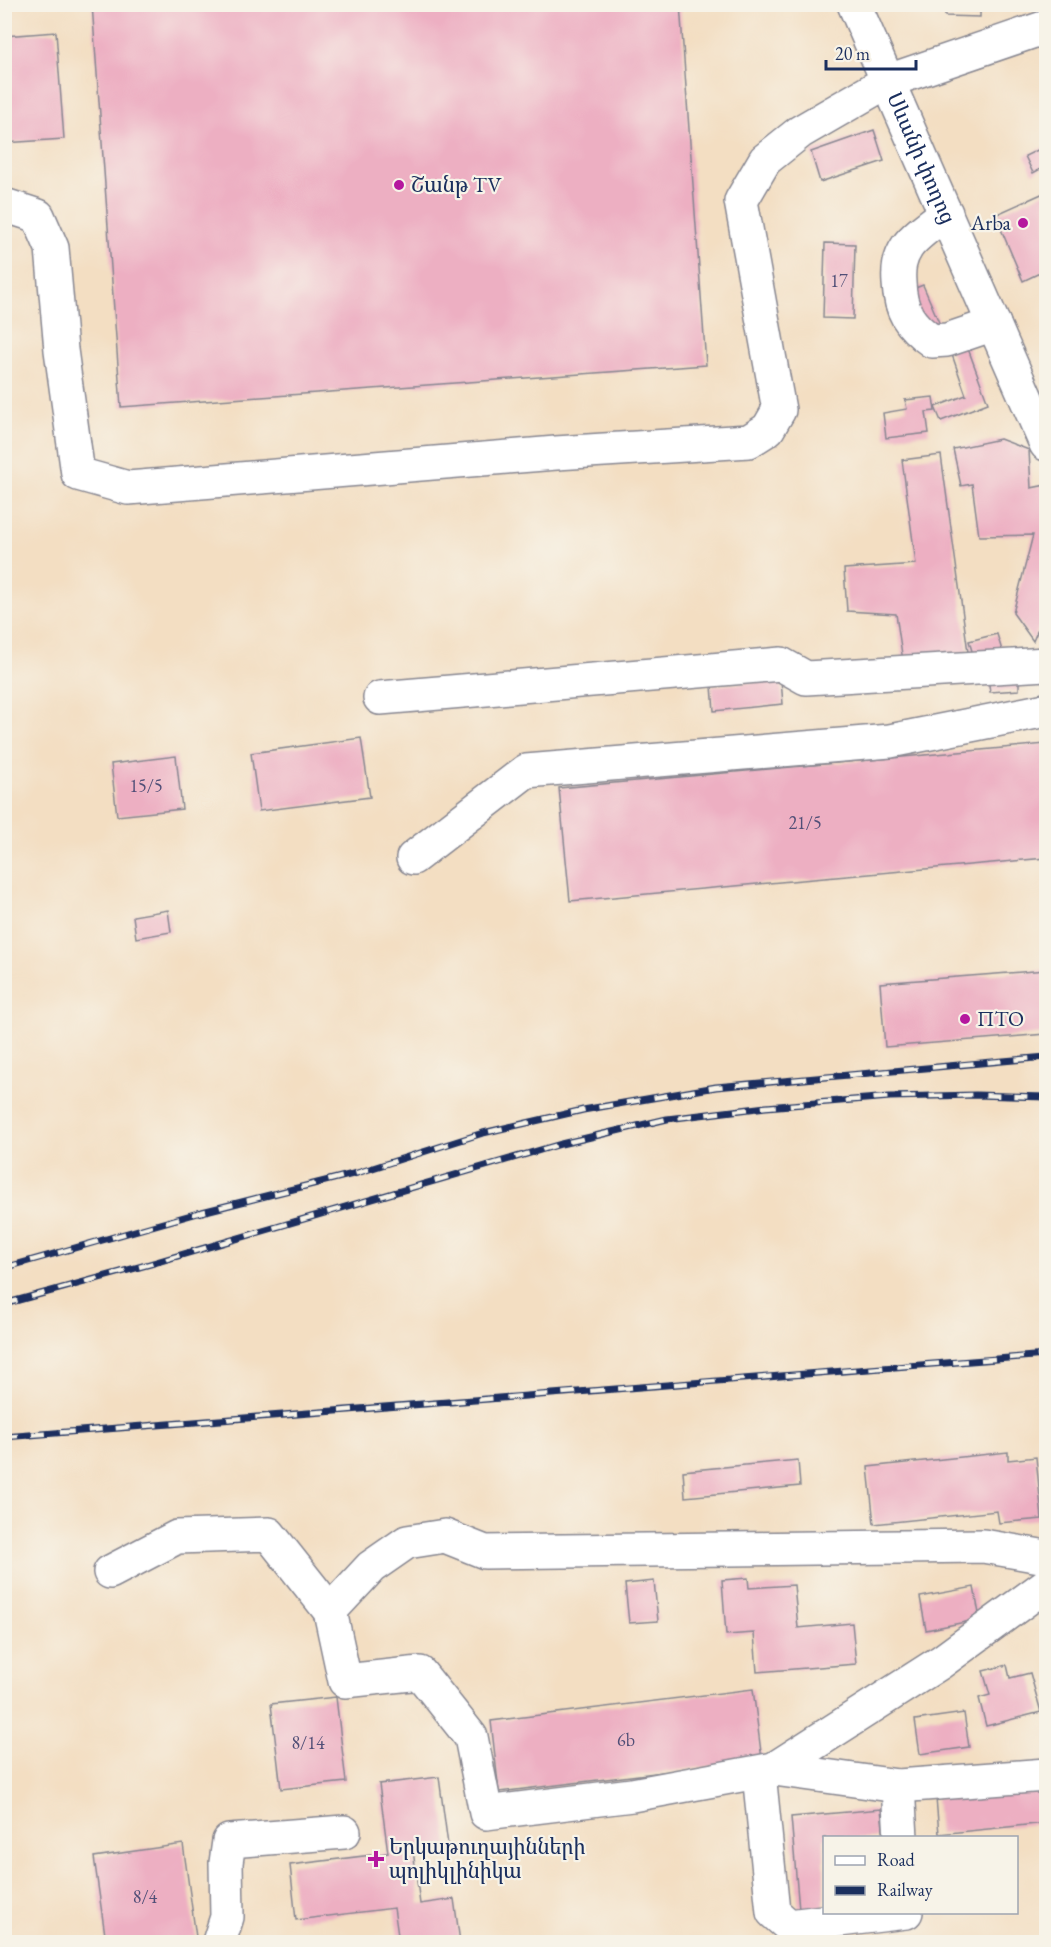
<svg xmlns="http://www.w3.org/2000/svg" width="1051" height="1947" font-family="'EB Garamond','Noto Serif Armenian',serif">
	<rect width="100%" height="100%" fill="#f7f3e8"/>
	<filter id="ink" filterUnits="userSpaceOnUse"><feTurbulence type="fractalNoise" baseFrequency=".0167" numOctaves="2"/><feDisplacementMap in="SourceGraphic" scale="12" xChannelSelector="R" yChannelSelector="G"/><feConvolveMatrix kernelMatrix="1 2 1 2 8 2 1 2 1" color-interpolation-filters="sRGB"/></filter>
	<filter id="wash" filterUnits="userSpaceOnUse"><feTurbulence type="fractalNoise" baseFrequency=".008" numOctaves="4" result="noise"/><feDisplacementMap in="SourceGraphic" scale="24" xChannelSelector="R" yChannelSelector="G"/><feGaussianBlur stdDeviation="1.35" result="paint"/><feColorMatrix in="noise" values="0 0 0 0 0 0 0 0 0 0 0 0 0 0 0 0 0 1.4 0 .05"/><feComposite in="paint" operator="in"/></filter>
	<g filter="url(#wash)">
		<rect width="100%" height="100%" fill="#f3dec2"/>
		<g id="blocks">
			<g fill="#edafc2">
				<path d="M92,4H680L706,365L121,407Z"/>
				<path d="M945,4H980V17L945,16Z"/>
				<path d="M56,32L64,139L4,143V36Z"/>
				<path d="M874,130L884,161L820,182L811,152Z"/>
				<path d="M1046,146V166L1033,173L1025,156Z"/>
				<path d="M1046,192V270L1023,281L995,215Z"/>
				<path d="M825,243L855,244L853,319L823,318Z"/>
				<path d="M923,285L941,327L925,333L908,291Z"/>
				<path d="M966,343L988,403L941,421L935,407L966,395L950,349Z"/>
				<path d="M933,397L935,411L926,412L929,433L886,438L883,413L907,409L905,400Z"/>
				<path d="M1000,439L1029,450L1031,488L1046,485V611L1033,641L1013,613L1033,535L979,536L972,484L961,486L953,449Z"/>
				<path d="M941,455L968,652L903,661L896,614L847,611L844,569L916,564L902,460Z"/>
				<path d="M997,634L1003,654L975,661L969,641Z"/>
				<path d="M1019,676V690L990,692L988,678Z"/>
				<path d="M781,680L783,704L714,711L712,686Z"/>
				<path d="M361,738L370,797L259,811L251,753Z"/>
				<path d="M1046,744V858L570,901L559,788Z"/>
				<path d="M176,756L182,809L117,816L111,764Z"/>
				<path d="M168,910L171,932L136,938L133,916Z"/>
				<path d="M1046,970V1034L885,1047L880,983Z"/>
				<path d="M1008,1452V1460L1036,1457L1042,1519L999,1523L997,1511L874,1524L868,1467Z"/>
				<path d="M798,1460L800,1486L685,1497L683,1471Z"/>
				<path d="M748,1578L749,1588L794,1585L798,1628L852,1623L856,1664L757,1672L754,1633L726,1635L722,1580Z"/>
				<path d="M654,1581L658,1621L629,1623L625,1584Z"/>
				<path d="M974,1587L980,1619L926,1630L920,1597Z"/>
				<path d="M1007,1665L1010,1678L1030,1673L1041,1712L986,1726L979,1698L990,1695L983,1671Z"/>
				<path d="M753,1689L762,1760L499,1792L491,1721Z"/>
				<path d="M336,1697L346,1782L281,1789L271,1704Z"/>
				<path d="M964,1713L969,1747L920,1754L915,1720Z"/>
				<path d="M439,1777L448,1845L413,1850L420,1904L454,1899L460,1942H399L394,1908L296,1920L290,1865L388,1853L379,1784Z"/>
				<path d="M1046,1787V1823L939,1834L936,1798Z"/>
				<path d="M881,1809L884,1838H824V1908L799,1910L791,1817Z"/>
				<path d="M183,1844L196,1937L153,1942H106L94,1857Z"/>
			</g>
		</g>
	</g>
	<g filter="url(#ink)">
		<use href="#blocks" fill-opacity="0" stroke="#878690" stroke-width="1.5"/>
		<g fill="none" stroke-linecap="round" stroke-linejoin="round">
			<g stroke="#878690" stroke-width="36">
				<g id="minor">
					<path id="s1" d="M854,4L1046,444"/>
					<path d="M4,205L38,216L52,248L61,350L78,474L128,488L556,453L749,441L768,429L779,410L741,201L765,160L800,132L888,81L1046,27"/>
					<path d="M946,213C935,222 915,235 907,247C899,259 898,270 899,283C900,311 910,326 932,341L947,340L994,324"/>
					<path d="M380,698L781,664L806,678L1046,664"/>
					<path d="M413,858L526,771L890,741L1046,710"/>
					<path d="M110,1572L177,1537L269,1534L330,1611L345,1681L420,1673L471,1737L486,1813L632,1795L774,1769L941,1662L1046,1585"/>
					<path d="M330,1611L371,1567L407,1542L445,1536L485,1552L983,1546L1046,1557"/>
					<path d="M774,1769L898,1786L1046,1775"/>
					<path d="M759,1773L773,1912L789,1926L906,1912"/>
					<path d="M898,1786L901,1838"/>
					<path d="M219,1942L227,1917L226,1863L229,1841L344,1832"/>
				</g>
			</g>
			<use href="#minor" stroke="#fff" stroke-width="33"/>
			<g stroke="#1b2f5e" stroke-width="7">
				<g id="rail">
					<path d="M4,1268L198,1213L357,1173L483,1133L583,1110L716,1087L1046,1057"/>
					<path d="M4,1304L150,1264L561,1144L667,1119L766,1107L890,1097L976,1095L1046,1097"/>
					<path d="M4,1437L1046,1355"/>
				</g>
			</g>
			<use href="#rail" stroke="#f7f3e8" stroke-width="4.5" stroke-dasharray="14" stroke-linecap="butt"/>
		</g>
	</g>
	<g fill="#b5179e" stroke="#f7f3e8" stroke-width="2">
		<circle cx="399" cy="185" r="6"/>
		<circle cx="1023" cy="223" r="6"/>
		<circle cx="965" cy="1019" r="6"/>
		<path d="M373 1850h6v6h6v6h-6v6h-6v-6h-6v-6h6z"/>
	</g>
	<g text-anchor="middle" stroke-width="4.5" stroke-linejoin="round" paint-order="stroke">
		<g font-size="18" fill="#504f77">
			<text x="839" y="287">17</text>
			<text x="146" y="792">15/5</text>
			<text x="805" y="829">21/5</text>
			<text x="626" y="1746">6b</text>
			<text x="308" y="1749">8/14</text>
			<text x="145" y="1903">8/4</text>
		</g>
		<g font-size="21" fill="#1b2f5e" stroke="#f7f3e8">
			<text dy="7" stroke="none"><textPath href="#s1" startOffset="168">Սևանի փողոց</textPath></text>
		</g>
		<g font-size="21" fill="#1b2f5e" stroke="#f7f3e8" text-anchor="start">
			<text x="411" y="192">Շանթ TV</text>
			<text x="1011" y="230" text-anchor="end">Arba</text>
			<text x="977" y="1026">ПТО</text>
			<text x="389" y="1854">Երկաթուղայինների<tspan x="389" dy="24">պոլիկլինիկա</tspan></text>
		</g>
	</g>
	<rect width="1051" height="1947" fill="none" stroke="#f7f3e8" stroke-width="24"/>
	<rect x="823" y="1836" width="195" height="78" fill="#f7f3e8" stroke="#9fa5b1" stroke-width="1.5"/>
	<rect x="835" y="1856" width="30" height="9" fill="#ffffff" stroke="#9fa5b1" stroke-width="1.5"/>
	<text x="877" y="1866" font-size="18" fill="#1b2f5e">Road</text>
	<rect x="835" y="1886" width="30" height="9" fill="#1b2f5e" stroke="#9fa5b1" stroke-width="1.5"/>
	<text x="877" y="1896" font-size="18" fill="#1b2f5e">Railway</text>
	<path d="M826 60v9h90v-9" fill="none" stroke="#1b2f5e" stroke-width="3"/>
	<text x="835" y="60" font-size="18" fill="#1b2f5e" stroke="#f7f3e8" stroke-width="4.5" paint-order="stroke">20 m</text>
</svg>
